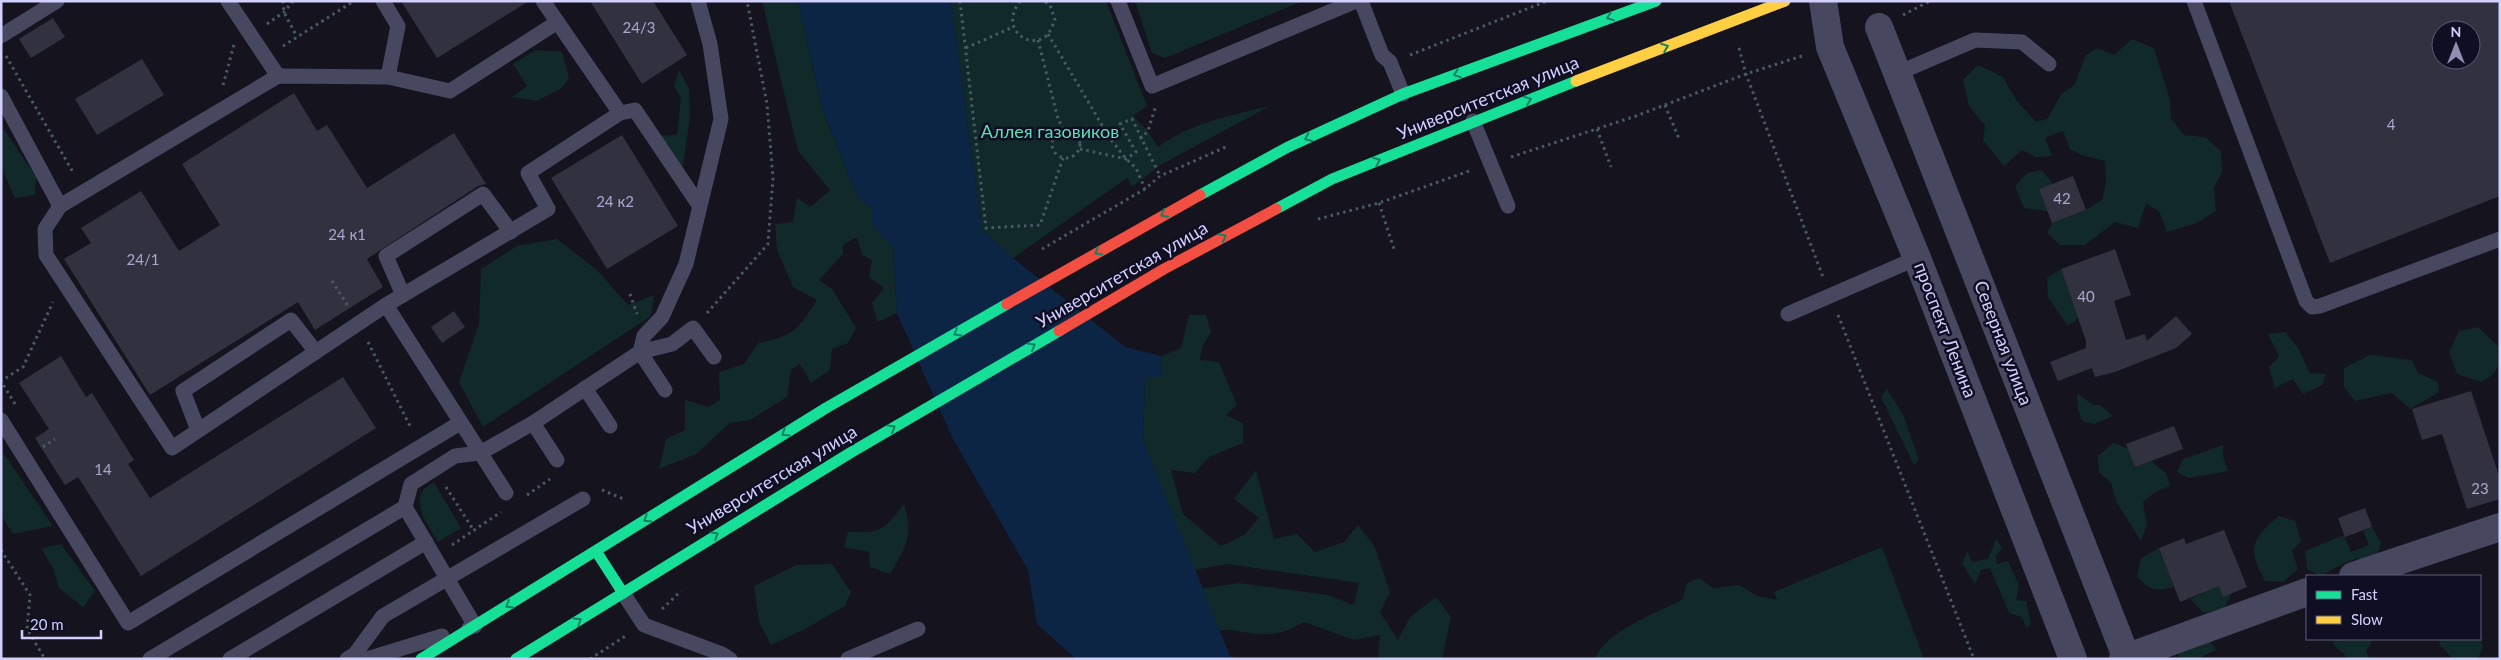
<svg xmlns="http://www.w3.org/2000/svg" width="2501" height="660" font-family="Lato,sans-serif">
	<rect width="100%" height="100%" fill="#14131e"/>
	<g fill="#112929">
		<path d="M762,1H798L822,109L857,196L871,208L872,223L893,248L897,313L878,322L872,303L884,288L869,277L872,260L862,255L857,237L843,245V254L819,280L832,289L856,328L848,343L832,349L830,370L811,383L800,364L791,370L787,397L750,420L730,423L696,454L659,469L666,439L685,430V400L708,407L720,400L719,372L744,364L758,343C793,336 798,330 817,300L793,287L777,250L775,224L793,222L797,198L811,207L830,190L798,151Z"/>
		<path d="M951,1H1106L1147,106L1133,116L1148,131L1158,147C1192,122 1230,116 1270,106L1162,164L1132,187L1127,178L1013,258L982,229Z"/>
		<path d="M1135,1H1303L1165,58L1152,53Z"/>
		<path d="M2132,39L2154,48L2170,100L2171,118L2184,135L2205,137L2221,151L2222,172L2214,188L2216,211L2197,223L2167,232L2159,211L2146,204L2138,228L2115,222L2085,245H2060L2047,233L2052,223L2086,210L2102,200L2106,183L2105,161L2081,155L2070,149L2063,131L2045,138L2052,156L2036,157L2022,150L2004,166L1983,140L1985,126L1969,106L1963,80L1978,65L2003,77L2017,101L2036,122L2047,119L2062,93L2074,86L2086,55L2097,48L2114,55Z"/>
		<path d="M536,50L562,52L569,78L562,88L537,101L512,97L527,86L513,64Z"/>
		<path d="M679,70L689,89L690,117L683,166L676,167L654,136L677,135L681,98L674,86Z"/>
		<path d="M1,125L36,177L35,195L15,198L1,167Z"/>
		<path d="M2042,170L2053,184L2039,189L2048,211L2024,208L2015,186L2027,173Z"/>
		<path d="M557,239L597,270L628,305L654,295L651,316L483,427L459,382L479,324L481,269L517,246Z"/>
		<path d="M2061,269L2078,318L2068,326L2048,297L2047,278Z"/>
		<path d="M1189,315H1206L1211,332L1202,347L1200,360L1219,362L1237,405L1226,415L1243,423V443L1209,457L1195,473L1171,470L1183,514L1221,546L1244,535L1259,518L1234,499L1256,470L1274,539L1297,534L1315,552L1344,542L1358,525L1375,547L1390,592L1380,612L1398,640L1410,617L1436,597L1451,617L1442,659H1378L1380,635L1354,640L1304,622C1285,633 1273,636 1250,633C1239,632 1231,628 1219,631L1201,589L1239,583L1328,595L1354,605L1359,583L1228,564L1194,570L1143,440L1145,377L1162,378L1161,356L1181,348Z"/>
		<path d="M2478,327L2498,346C2499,366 2500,372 2481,382L2457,374L2449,352L2459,331Z"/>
		<path d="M2285,332L2298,348L2310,373L2326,374L2322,385L2303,394L2293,379L2275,388L2269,367L2279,356L2268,334Z"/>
		<path d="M2370,355L2412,360L2418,373L2438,382L2439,392L2410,409L2392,393L2355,401L2344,387V368Z"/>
		<path d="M1887,389L1903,415L1919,460L1914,465L1881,397Z"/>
		<path d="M2077,393L2093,405H2100L2113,416L2094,424L2082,421L2078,410Z"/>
		<path d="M2113,443L2129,449L2135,467L2151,461L2166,473L2170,486L2155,492L2143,502L2147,525L2141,541L2117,503L2111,483L2099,472L2098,456Z"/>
		<path d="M2223,445V456L2228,471L2188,478L2177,472L2183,459Z"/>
		<path d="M1,451H2L53,526L13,534L1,515Z"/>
		<path d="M434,482L461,528L438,542C427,523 405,496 434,482Z"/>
		<path d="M904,504C914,536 906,546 890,574L870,567L869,552L844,547L848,532C882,533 884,530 904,504Z"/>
		<path d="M2279,516L2295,521L2301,541L2292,551L2298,569L2283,582L2265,581C2247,549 2251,539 2279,516Z"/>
		<path d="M2372,527L2381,543L2377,556L2367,564L2358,558L2340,565L2321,576L2307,569L2305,551L2344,535L2351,552L2369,545L2363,531Z"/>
		<path d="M1996,539L2002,548L1996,556L1997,564L2008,561L2019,585L2016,600L2026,601L2031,624L2026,628L2022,617L2009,613L1990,568L1981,570L1975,584L1962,563L1967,551L1972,562L1988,559Z"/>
		<path d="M61,544L95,591L83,607L59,588L53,568L41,548Z"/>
		<path d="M1882,547L1924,659H1595C1604,632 1658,612 1682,600L1687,583L1700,578L1713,588L1739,585L1757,596L1777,600L1774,592Z"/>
		<path d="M2159,548L2174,587C2157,592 2148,590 2137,576L2141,558Z"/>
		<path d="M2192,558L2214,573L2223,596L2232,593L2224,608L2204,613L2190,599L2205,592Z"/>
		<path d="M832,564L851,592L845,606L805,629L771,645L759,622L754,586L796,565Z"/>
		<path d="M2208,638L2216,650L2197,659H2179L2178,653Z"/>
		<path d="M2480,638L2483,646L2478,659H2453L2440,645L2439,639Z"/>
		<path d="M2334,639H2373L2366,651L2370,659H2346L2345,655L2333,644Z"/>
	</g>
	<path fill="#0d2545" d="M798,1H951L982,229L1013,258L1125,347L1161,356L1162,378H1145L1143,440L1230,656L1241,659H1076L1037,624L1028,570L952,437L897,313L893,248L871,223V208L857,196L822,108Z"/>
	<g fill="#323140" fill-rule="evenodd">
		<path d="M401,1H529L437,58Z"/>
		<path d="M590,1H653L687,55L642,84Z"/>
		<path d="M2229,1H2500V196L2330,263ZM2441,30H2471V60H2441Z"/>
		<path d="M53,18L65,37L31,58L19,39Z"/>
		<path d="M142,59L164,95L97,135L75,99Z"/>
		<path d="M294,93L317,131L327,125L367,188L454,133L486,184L478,186L367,259L383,287L315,330L298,302L150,395L64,259L91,243L81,228L141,191L179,251L220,225L182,164Z"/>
		<path d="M622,135L678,226L607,269L551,178Z"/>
		<path d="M2073,176L2086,210L2052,223L2039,189Z"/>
		<path d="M2115,249L2131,295L2114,301L2126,340L2145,334L2147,341L2176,316L2192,334L2176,348L2115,372L2095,377L2092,368L2058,381L2050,362L2086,348V341L2061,269Z"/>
		<path d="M454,311L465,327L442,343L431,327Z"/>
		<path d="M61,356L86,397L92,393L134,460L128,464L150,498L343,377L376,428L141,576L78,477L65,485L35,438L49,429L19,383Z"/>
		<path d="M2471,391L2500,479V499L2467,509L2442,434L2422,440L2412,409Z"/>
		<path d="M2174,426L2183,449L2135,467L2126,444Z"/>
		<path d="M2365,508L2372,527L2345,537L2338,518Z"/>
		<path d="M2224,530L2247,587L2223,597L2219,586L2180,602L2159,548L2184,538L2186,544Z"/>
	</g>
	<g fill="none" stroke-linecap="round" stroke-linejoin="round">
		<g stroke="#495a66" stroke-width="3" stroke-dasharray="2.5 4" stroke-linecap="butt">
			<path d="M283,1L284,12L297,37"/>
			<path d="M960,1L986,228L1040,225L1063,158"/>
			<path d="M1020,1C998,30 1031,51 1047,35C1051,31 1053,24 1055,20L1050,5L1044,1"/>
			<path d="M1903,15L1930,1"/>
			<path d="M267,24L284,12L293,1"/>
			<path d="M1048,34L1109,137L1126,159L1136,168L1145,189"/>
			<path d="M1038,40L1058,119L1064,130"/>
			<path d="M283,46L354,1"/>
			<path d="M966,48L1013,27"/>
			<path d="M1739,48L1746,74L1823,277"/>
			<path d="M1410,55L1547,1"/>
			<path d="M6,56L74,174"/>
			<path d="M223,85L234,45"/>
			<path d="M1665,105L1680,141"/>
			<path d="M1597,129L1611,167"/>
			<circle cx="1066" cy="144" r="14"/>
			<path d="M1140,139L1148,131L1156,105"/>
			<path d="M1080,149L1126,159L1136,152L1120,124L1132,119L1160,176"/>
			<path d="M1511,157L1636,116L1746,74L1805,55"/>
			<path d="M1379,203L1394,249"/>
			<path d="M1318,219L1379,203L1472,170"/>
			<path d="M1042,249L1145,189L1160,176L1228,146"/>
			<path d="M332,281L348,306"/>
			<path d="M630,294L637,314"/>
			<path d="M707,313L768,244L773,178L767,104L747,1"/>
			<path d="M1838,315L1974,659"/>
			<path d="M368,342L411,428"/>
			<path d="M15,404L1,381L23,367L53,302"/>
			<path d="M43,447L55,439"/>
			<path d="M446,487L474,531"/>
			<path d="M602,490L626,500"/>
			<path d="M527,495L550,479"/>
			<path d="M452,545L501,512"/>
			<path d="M1,550L30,595L27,629L45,659"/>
			<path d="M662,609L681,591"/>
			<path d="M590,659L627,635"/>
		</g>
		<g stroke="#47485f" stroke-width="15">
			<path d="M228,1L278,76"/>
			<path d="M383,1L398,26L388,77"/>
			<path d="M543,1L620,113"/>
			<path d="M1118,1L1152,86L1356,1"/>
			<path d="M1361,1L1382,55L1390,62L1403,94"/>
			<path d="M2194,1L2306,301L2312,307L2320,306L2500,239"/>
			<path d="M556,23L450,91L388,77L278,76L60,206L45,229L46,255L172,448L386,305L548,209L528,173L620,113L635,110L699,205"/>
			<path d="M1,36L57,1"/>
			<path d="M1898,73L1975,40L2022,42L2049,64"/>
			<path d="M1,96L60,206"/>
			<path d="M1473,121L1508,206"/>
			<path d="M403,295L386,256L483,194L511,232"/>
			<path d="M386,305L506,493"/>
			<path d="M1788,314L1917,258"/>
			<path d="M585,388L610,426"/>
			<path d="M665,390L640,352L644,336L662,317L686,264L721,119L710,44L698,1"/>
			<path d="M1,420L128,623L460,423"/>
			<path d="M533,423L557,460"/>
			<path d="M198,430L183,391L291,320L316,352"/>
			<path d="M623,593L644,625L722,654L730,659"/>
			<path d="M469,628L475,626L405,507L411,484L455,456L480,453L533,423L640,352L672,344L693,328L714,357"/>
			<path d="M150,659L405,507"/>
			<path d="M230,659L426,542"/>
			<path d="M347,659L355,654L383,616L583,499"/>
			<path d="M367,659L442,636"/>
			<path d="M848,659L918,629"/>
		</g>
		<g stroke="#47485f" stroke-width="28">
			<path d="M1823,1L1830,47L1917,258L2073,659"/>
			<path d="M1879,27L2127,659"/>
			<path d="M2353,576L2500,527"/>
			<path d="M2123,659L2307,592"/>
		</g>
		<g stroke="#16e098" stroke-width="11">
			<path d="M1200,195L1288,147L1403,94L1656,1"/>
			<path d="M1276,209L1332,179L1576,81"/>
			<path d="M596,551L623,593"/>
			<path d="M421,659L826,408L1007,304"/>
			<path d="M516,659L850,453L1059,331"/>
		</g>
		<path stroke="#ffcf43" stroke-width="11" d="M1576,81L1785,1"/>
		<g stroke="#f24e42" stroke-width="11">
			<path d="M1007,304L1200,195"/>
			<path d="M1059,331L1164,269L1276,209"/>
		</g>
	</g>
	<defs><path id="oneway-chevron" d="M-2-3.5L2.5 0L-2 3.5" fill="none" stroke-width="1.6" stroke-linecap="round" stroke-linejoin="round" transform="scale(1.25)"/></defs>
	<g stroke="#138263">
		<use href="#oneway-chevron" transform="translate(1610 17) rotate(161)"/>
		<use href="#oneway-chevron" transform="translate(1665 47) rotate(-21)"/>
		<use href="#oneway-chevron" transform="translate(1457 74) rotate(159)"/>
		<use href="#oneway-chevron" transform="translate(1528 100) rotate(-21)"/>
		<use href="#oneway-chevron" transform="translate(1308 138) rotate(155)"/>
		<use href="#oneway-chevron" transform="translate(1377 161) rotate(-22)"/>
		<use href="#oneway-chevron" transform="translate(1164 214) rotate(152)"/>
		<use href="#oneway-chevron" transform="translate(1223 237) rotate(-28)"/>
		<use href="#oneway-chevron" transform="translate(1098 252) rotate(150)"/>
		<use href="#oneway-chevron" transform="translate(957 333) rotate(150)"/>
		<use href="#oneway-chevron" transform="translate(1032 346) rotate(-30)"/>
		<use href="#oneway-chevron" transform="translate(892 428) rotate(-30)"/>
		<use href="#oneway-chevron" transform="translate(785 433) rotate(148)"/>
		<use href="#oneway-chevron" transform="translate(647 519) rotate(148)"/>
		<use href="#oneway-chevron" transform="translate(715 535) rotate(-32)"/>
		<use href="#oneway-chevron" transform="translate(509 605) rotate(148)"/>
		<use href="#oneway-chevron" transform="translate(578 621) rotate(-32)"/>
	</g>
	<g text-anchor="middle" stroke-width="5" stroke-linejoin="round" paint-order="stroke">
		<g font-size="15" fill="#aaa8cf">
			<text x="639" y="33">24/3</text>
			<text x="2391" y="130">4</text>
			<text x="2062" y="204">42</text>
			<text x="615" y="207">24 к2</text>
			<text x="347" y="240">24 к1</text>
			<text x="143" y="265">24/1</text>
			<text x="2086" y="302">40</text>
			<text x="103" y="475">14</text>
			<text x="2480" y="494">23</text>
		</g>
		<g font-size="18" fill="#d2d0ff" stroke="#100e23">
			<text transform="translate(1488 98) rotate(-22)" y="6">Университетская улица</text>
			<text transform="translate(1122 275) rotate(-30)" y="6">Университетская улица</text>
			<text transform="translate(1945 330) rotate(69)" y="6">проспект Ленина</text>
			<text transform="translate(2003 343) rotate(69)" y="6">Северная улица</text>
			<text transform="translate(772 480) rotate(-31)" y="6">Университетская улица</text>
		</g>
		<g font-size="18" fill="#5be0b7" stroke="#100e23">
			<text x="1050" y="138">Аллея газовиков</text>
		</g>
	</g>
	<rect width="2501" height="660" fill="none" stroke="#d2d0ff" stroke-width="5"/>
	<rect x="2306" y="575" width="175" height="65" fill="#100e23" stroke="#5e5c7b"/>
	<rect x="2316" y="591" width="25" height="8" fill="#16e098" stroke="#5e5c7b"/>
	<text x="2351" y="600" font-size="15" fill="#d2d0ff">Fast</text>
	<rect x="2316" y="616" width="25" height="8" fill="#ffcf43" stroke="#5e5c7b"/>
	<text x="2351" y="625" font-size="15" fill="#d2d0ff">Slow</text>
	<g transform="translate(2456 45)"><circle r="24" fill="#100e23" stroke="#5e5c7b"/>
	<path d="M0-4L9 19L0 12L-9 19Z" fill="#908eb0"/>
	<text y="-8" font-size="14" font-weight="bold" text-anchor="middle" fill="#d2d0ff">N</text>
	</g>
	<path d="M22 630v8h79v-8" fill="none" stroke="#d2d0ff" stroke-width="2.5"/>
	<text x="30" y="630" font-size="15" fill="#d2d0ff" stroke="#100e23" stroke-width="4" paint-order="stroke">20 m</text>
</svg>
